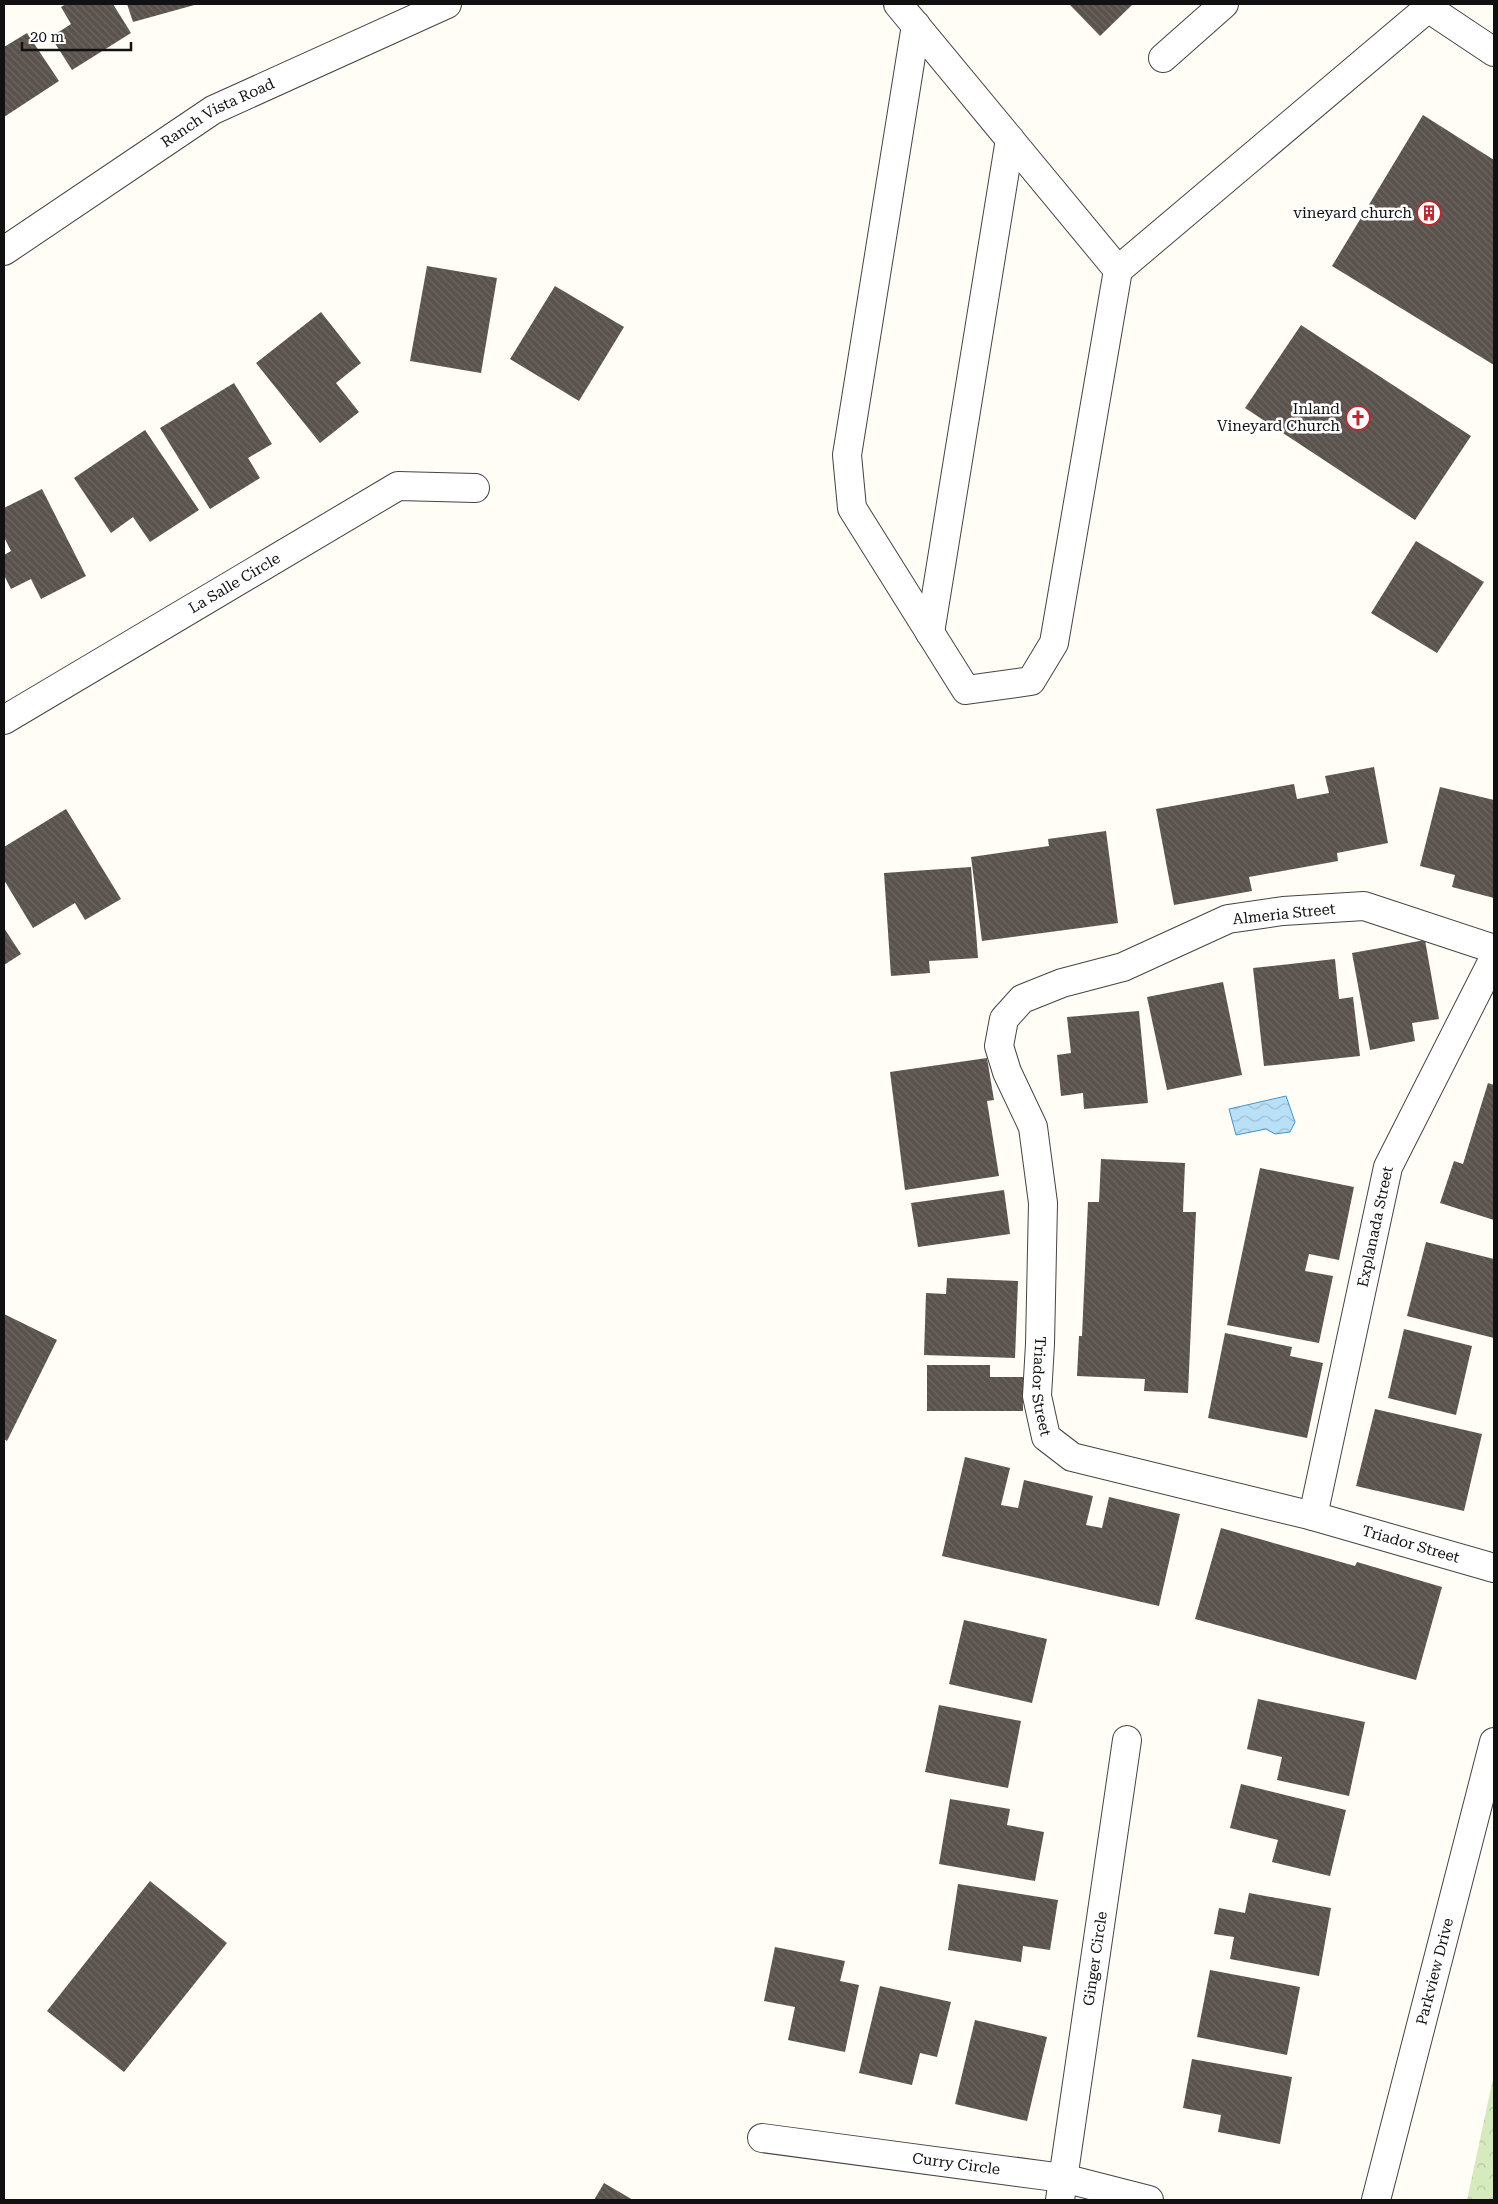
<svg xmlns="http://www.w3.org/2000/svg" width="1498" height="2204" font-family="'Roboto Serif',serif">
	<defs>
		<pattern id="park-crowns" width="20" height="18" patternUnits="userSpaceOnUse" patternTransform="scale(1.25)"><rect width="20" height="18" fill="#d5ebbd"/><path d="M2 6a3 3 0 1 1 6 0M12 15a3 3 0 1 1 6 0" fill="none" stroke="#b6c8a1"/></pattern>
		<pattern id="water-waves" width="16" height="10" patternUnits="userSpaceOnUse" patternTransform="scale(1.25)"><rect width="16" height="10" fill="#b9e0f7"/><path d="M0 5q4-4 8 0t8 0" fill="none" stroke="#9ebfd3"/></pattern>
		<pattern id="building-back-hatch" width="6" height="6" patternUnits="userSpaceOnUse" patternTransform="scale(1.25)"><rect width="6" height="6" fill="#5a524d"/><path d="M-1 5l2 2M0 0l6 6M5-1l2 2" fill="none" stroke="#6d6662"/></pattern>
	</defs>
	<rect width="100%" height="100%" fill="#fffdf5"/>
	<path fill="url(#park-crowns)" d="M1494,2074V2200H1467Z"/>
	<path fill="url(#water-waves)" stroke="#3f96cf" d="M1286,1096L1295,1122L1290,1132L1275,1134L1266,1129L1236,1135L1229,1109Z"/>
	<g fill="url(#building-back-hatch)">
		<path d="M66,4H113L131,33L72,70L51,37L71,24L61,7Z"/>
		<path d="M127,4H198L133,22Z"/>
		<path d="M1069,4H1133L1100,36Z"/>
		<path d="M27,33L59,81L4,117V47Z"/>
		<path d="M1423,115L1494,160V365L1332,266Z"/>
		<path d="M427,266L497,278L481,373L410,361Z"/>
		<path d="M555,286L624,327L579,401L510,359Z"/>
		<path d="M321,312L361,363L336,383L359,412L320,443L256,363Z"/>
		<path d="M1301,325L1471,436L1415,520L1245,408Z"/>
		<path d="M234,383L272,444L248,458L260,478L210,509L160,428Z"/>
		<path d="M145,430L199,510L150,542L133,517L111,533L74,478Z"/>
		<path d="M42,489L86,576L41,599L31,579L11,589L4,575V555L11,551L4,537V508Z"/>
		<path d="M1416,541L1484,582L1437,653L1371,613Z"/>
		<path d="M1374,767L1388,843L1337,853L1338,861L1249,877L1252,891L1174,905L1156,809L1294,784L1297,799L1329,793L1325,776Z"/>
		<path d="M1440,787L1494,800V898L1452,887L1455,875L1420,866Z"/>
		<path d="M66,809L121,899L85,920L75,903L33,928L4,880V847Z"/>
		<path d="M1106,831L1118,923L982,941L971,857L1049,846L1048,839Z"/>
		<path d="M971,867L978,958L929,961L930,973L891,976L884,873Z"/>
		<path d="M4,928L21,954L4,965Z"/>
		<path d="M1425,940L1439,1019L1412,1023L1415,1041L1370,1050L1352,953Z"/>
		<path d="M1335,959L1339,999L1353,997L1360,1056L1264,1066L1253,968Z"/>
		<path d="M1223,982L1242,1075L1167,1090L1147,997Z"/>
		<path d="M1139,1011L1148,1103L1084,1109L1083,1093L1061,1096L1057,1055L1071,1053L1067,1017Z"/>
		<path d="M987,1058L994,1100L987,1101L999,1176L905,1190L890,1072Z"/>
		<path d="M1488,1083L1494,1085V1220L1440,1203L1454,1161L1463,1164Z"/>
		<path d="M1101,1159L1185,1163L1183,1212H1196L1188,1393L1144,1391L1145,1379L1077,1376L1079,1336H1082L1088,1202H1099Z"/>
		<path d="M1260,1168L1354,1187L1339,1260L1309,1254L1305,1271L1333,1276L1319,1343L1227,1325Z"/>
		<path d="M1004,1190L1010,1234L918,1247L911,1203Z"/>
		<path d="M1426,1242L1494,1259V1338L1407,1316Z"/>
		<path d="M947,1278L1018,1281L1015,1358L924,1355L926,1293L946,1294Z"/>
		<path d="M4,1314L57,1340L7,1441L4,1439Z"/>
		<path d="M1404,1329L1472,1346L1456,1415L1388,1398Z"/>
		<path d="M1225,1333L1292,1347L1290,1356L1323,1363L1307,1438L1208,1418Z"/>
		<path d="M927,1365H990V1377H1023V1411H927Z"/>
		<path d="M1375,1409L1482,1434L1464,1511L1356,1486Z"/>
		<path d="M965,1457L1010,1468L1001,1505L1018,1508L1024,1480L1093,1496L1086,1525L1102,1528L1109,1497L1180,1514L1159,1606L942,1556Z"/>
		<path d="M1221,1528L1355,1566L1357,1562L1442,1587L1416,1680L1195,1619Z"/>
		<path d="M964,1620L1047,1639L1032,1703L949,1684Z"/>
		<path d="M1258,1699L1365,1722L1349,1796L1277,1780L1282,1757L1247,1749Z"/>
		<path d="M939,1705L1021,1721L1008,1788L925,1772Z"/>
		<path d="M1241,1784L1346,1810L1330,1876L1272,1862L1278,1840L1230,1828Z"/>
		<path d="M950,1799L1010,1809L1007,1825L1044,1832L1035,1881L939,1864Z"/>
		<path d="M150,1881L227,1943L124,2072L47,2011Z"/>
		<path d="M958,1884L1058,1900L1050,1950L1023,1946L1021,1962L948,1950Z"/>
		<path d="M1249,1893L1331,1908L1319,1976L1230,1959L1234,1937L1214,1934L1219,1908L1245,1913Z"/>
		<path d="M775,1947L845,1961L840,1981L859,1985L845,2052L788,2040L795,2007L764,2001Z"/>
		<path d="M1210,1970L1300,1987L1287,2055L1197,2037Z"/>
		<path d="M880,1986L951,2002L937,2057L920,2053L912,2085L859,2073Z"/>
		<path d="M975,2020L1047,2037L1027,2121L955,2104Z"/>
		<path d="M1192,2059L1292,2077L1280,2144L1218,2132L1221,2115L1183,2108Z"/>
		<path d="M604,2183L633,2200H594Z"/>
	</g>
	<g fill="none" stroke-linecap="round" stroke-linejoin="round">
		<g stroke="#444" stroke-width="30">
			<g id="minor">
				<path d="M898,4L1118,270L1428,8L1494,52"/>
				<path d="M916,25L847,455L852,508L966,690L1031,681L1054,643L1118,270"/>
				<path d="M1163,58L1224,4"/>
				<path id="s1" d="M4,251L213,110L447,4"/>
				<path d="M930,633L1010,139"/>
				<path id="s2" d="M4,720L398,486L475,488"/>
				<path id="s3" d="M1494,949L1364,906L1283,911L1228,919L1123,967L1062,983L1022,999L1004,1019L999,1046L1007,1072L1033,1127L1043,1203L1040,1344L1037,1396L1046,1437L1072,1457L1313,1516L1494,1568"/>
				<path id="s4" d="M1313,1516L1388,1167L1494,958"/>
				<path id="s5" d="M762,2138L1063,2178L1149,2200"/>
				<path id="s6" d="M1060,2200L1127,1740"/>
				<path id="s7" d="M1376,2200L1494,1742"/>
			</g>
		</g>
		<use href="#minor" stroke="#fff" stroke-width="28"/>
	</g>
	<defs>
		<g id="building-ring" transform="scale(1.25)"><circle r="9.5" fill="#fff" stroke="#c4262e" stroke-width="1.5"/><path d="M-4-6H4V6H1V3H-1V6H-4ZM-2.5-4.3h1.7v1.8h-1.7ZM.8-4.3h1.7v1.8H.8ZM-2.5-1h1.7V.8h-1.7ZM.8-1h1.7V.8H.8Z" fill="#c4262e"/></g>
		<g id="church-ring" transform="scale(1.25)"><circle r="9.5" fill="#fff" stroke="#c4262e" stroke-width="1.5"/><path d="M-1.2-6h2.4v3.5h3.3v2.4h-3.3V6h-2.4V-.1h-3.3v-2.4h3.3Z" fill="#c4262e"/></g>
	</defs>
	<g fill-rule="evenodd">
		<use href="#building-ring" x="1429" y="213"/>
		<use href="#church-ring" x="1358" y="418"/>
	</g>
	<g text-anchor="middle" stroke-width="5" stroke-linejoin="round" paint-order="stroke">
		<g font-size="15" fill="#111" stroke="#fff">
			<text dy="5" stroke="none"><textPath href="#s1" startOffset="255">Ranch Vista Road</textPath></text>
			<text dy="5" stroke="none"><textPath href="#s2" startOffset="268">La Salle Circle</textPath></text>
			<text transform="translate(1284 914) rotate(-6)" y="5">Almeria Street</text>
			<text dy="5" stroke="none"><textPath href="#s4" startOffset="296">Explanada Street</textPath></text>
			<text dy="5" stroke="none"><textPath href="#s3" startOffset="898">Triador Street</textPath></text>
			<text dy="5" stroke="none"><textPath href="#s3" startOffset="1332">Triador Street</textPath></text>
			<text dy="5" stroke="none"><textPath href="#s6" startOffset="244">Ginger Circle</textPath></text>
			<text dy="5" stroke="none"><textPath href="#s7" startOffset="236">Parkview Drive</textPath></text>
			<text dy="5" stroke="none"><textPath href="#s5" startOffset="196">Curry Circle</textPath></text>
		</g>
		<g font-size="15" fill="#111" stroke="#fff" text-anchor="end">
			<text x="1412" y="218">vineyard church</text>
			<text x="1340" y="414">Inland<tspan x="1340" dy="17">Vineyard Church</tspan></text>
		</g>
	</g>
	<rect width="1498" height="2204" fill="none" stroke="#111111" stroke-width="10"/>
	<path d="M22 42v8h109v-8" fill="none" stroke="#111111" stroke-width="2.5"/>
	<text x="30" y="42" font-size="15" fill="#111111" stroke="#ffffff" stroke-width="4" paint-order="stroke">20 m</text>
</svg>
